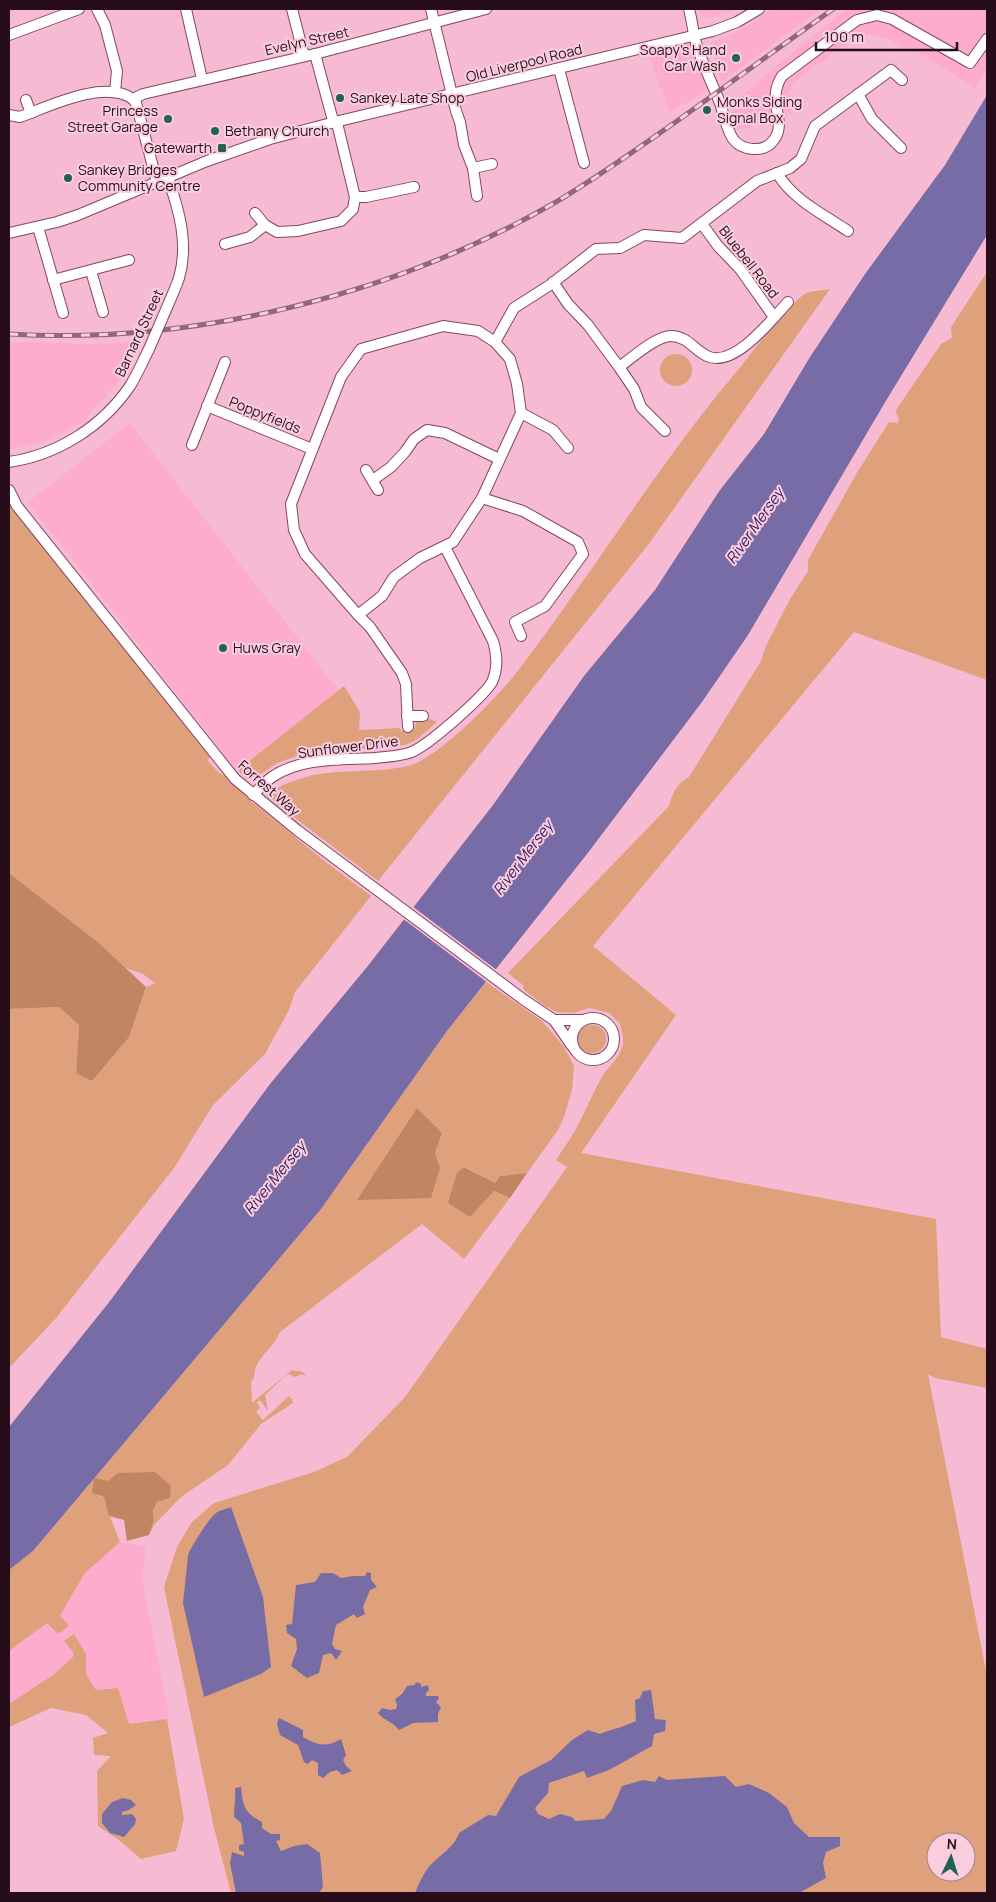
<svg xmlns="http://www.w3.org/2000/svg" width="996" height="1902" font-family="Manrope,sans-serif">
	<rect width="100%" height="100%" fill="#f6bbd3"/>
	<g fill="#fdacce">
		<path d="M699,9H737L708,19L700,14Z"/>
		<path d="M772,9H821L721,82L711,43L735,33Z"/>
		<path d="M848,9H987V69L975,89L913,49L911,51L883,37L864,34L850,40L797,80L792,87L789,97L792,113L738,130L731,104L810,38Z"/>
		<path d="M696,42L707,91L669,112L648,53Z"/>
		<path d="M9,342L90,344L135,342L117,383L82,423L44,441L9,450Z"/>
		<path d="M130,423L339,691L236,770L28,502Z"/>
		<path d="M120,1542L147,1546L142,1578L169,1716L167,1719L129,1725L118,1688L96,1690L86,1674V1654L73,1652V1657L53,1675L9,1704V1651L47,1623L69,1626L60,1616L84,1574Z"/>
	</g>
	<g fill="#dea17c" fill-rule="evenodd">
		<path d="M987,272V680L854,632L593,946L676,1015L581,1153L936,1219L941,1337L987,1349V1388L935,1378L928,1374L987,1676V1893H231L214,1828L164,1587L177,1547L191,1523L214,1503L314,1472L347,1457L405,1397L567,1167L556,1160L575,1131L602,1076L619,1055L623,1045V1037L620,1024L609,1013L590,1008L573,1013L557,1012L545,1006L524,990L523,985L508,973L669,806C673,792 676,785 689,777L761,661L765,648L790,599L808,571V560L858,471L889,422L898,423L899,418L896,413V410L941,344L952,338L951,327ZM936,1842H966V1872H936Z"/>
		<path d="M830,289L648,545L378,881L274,802L272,795C275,787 283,785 291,782C331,766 368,775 408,766C437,760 502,693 520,668C595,570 658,464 738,370C758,345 778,316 803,295C809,290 822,291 830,289Z"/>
		<circle cx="676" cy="370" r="16"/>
		<path d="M9,490L214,755L207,760L219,773L228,777L251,801L322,859L371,896L295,992L289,1010L265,1054L213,1105L174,1168L56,1318L9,1368V1009L59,1007L79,1025L76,1073L129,1037L146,987L155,983L143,974L126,968L99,943L9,873Z"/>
		<path d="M344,686L360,712L359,730L400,728L401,731L414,730L416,722H427V718L437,722L416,740L405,745L303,754L277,763L252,780L246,778L238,770Z"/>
		<path d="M486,982L542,1021L564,1047L574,1066L572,1090L564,1117L558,1130L527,1173L500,1176L495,1183L465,1167L470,1217L494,1191L510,1198L464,1259L422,1224L280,1332C274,1347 260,1356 256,1367C253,1373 256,1377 251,1382L252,1403L292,1370L303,1372L307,1377L302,1374L294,1377L289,1374L285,1376L265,1395L268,1411L260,1400L257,1402L260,1408L256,1412L263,1420L289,1396L292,1399L293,1403L261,1424L228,1465L181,1497L154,1525L149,1535L154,1520L153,1511L157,1502L170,1498L94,1479L98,1496L104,1497C108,1513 114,1526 120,1542L84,1574L60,1616L69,1626L58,1634L47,1623L9,1651V1570L33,1551L321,1209L447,1031ZM442,1133L435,1153L440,1168L357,1200Z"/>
		<circle cx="592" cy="1039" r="14"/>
		<path d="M74,1634L86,1654V1674L96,1690L118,1688L129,1724L167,1719L184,1819L176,1851L141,1859L120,1841L98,1826L97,1771L111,1756L94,1755L93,1738L108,1733L86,1715L51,1708L9,1727V1704L53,1675L73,1657V1652L64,1641Z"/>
	</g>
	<g fill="#c18661">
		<path d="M9,873L99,943L146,987L129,1037L92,1081L76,1073L79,1025L59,1007L9,1009Z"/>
		<path d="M417,1108L442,1133L435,1153L440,1168L431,1198L357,1200Z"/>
		<path d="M464,1167L495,1183L500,1176L527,1173L510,1198L494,1191L470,1217L448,1203L457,1173Z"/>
		<path d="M155,1472L171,1486L170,1498L157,1502L153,1511L154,1520L149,1535L127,1541L124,1520L109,1516L104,1497L92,1493L94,1478L108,1481L118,1473Z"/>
	</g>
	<g fill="#786ca6">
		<path d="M987,95V235L887,399L748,635L702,702L587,854L447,1031L321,1209L33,1551L9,1570V1427L110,1301L270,1084L367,967L493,805L584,676L655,590L720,490L764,434L810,357L865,274L945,165Z"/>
		<path d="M231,1507L263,1597L271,1667L261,1674L204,1697L183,1603L188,1556C189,1549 210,1517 216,1513C220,1510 227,1509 231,1507Z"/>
		<path d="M367,1572L371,1573V1580L377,1587L370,1590L363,1607L365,1614L357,1618L354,1614L336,1625L332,1644L335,1649L342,1651L336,1660L331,1653L323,1655L319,1673L307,1678L291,1666L297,1649L296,1639L287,1633L286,1625L292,1624L296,1585L315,1582L321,1573H333L341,1578L353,1576H365Z"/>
		<path d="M417,1682L421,1684V1687L428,1685L429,1690L426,1693V1696H438L439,1698L436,1702L441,1707L438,1714V1722L413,1723L399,1730C392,1721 383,1720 378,1713L382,1708L390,1710L396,1709L397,1705L395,1699L402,1694L407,1686L414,1685Z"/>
		<path d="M651,1690L655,1719L666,1720L665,1731L654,1734L652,1746L609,1770L587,1778L584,1771L549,1783L548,1793L535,1808L538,1814L549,1819L560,1814L572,1817L575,1821L604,1819L611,1811L622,1786L643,1780L655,1782L659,1776L667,1780L725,1776L736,1787L749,1784L769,1793L787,1807L794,1823L809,1837H840V1846L826,1852L823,1863L826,1878L799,1893H415C418,1885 423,1875 428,1868C438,1855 453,1850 459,1833L488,1815L496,1816L519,1777L551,1760L572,1740L588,1730L600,1734C612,1729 624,1727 636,1721L635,1700L640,1698L643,1691Z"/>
		<path d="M279,1718L303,1730V1737C317,1745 326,1748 341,1739L346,1755L343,1760L346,1766L352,1771L342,1775L337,1770L330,1772L323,1778L318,1775V1763L312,1760L308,1764L304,1762L298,1745L280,1735L277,1723Z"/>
		<path d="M241,1787C243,1806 244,1813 262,1822V1828L271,1834H280V1840L276,1841L281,1851L294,1846L307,1844L320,1853L323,1887L319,1893H236L230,1863L232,1852L244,1856V1852L239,1850V1845L244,1844L241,1823L234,1817C234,1807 236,1798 235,1788Z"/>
		<path d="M123,1798L131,1800L136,1805L129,1810L122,1812V1815L132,1814L136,1819L135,1824L124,1837L110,1833L102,1823V1814L112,1802Z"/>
	</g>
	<path fill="#f6bbd3" d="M412,906L498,971L488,983L402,918Z"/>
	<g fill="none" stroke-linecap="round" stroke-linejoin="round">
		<g stroke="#854562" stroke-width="12">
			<g id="minor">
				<path d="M97,9L105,25L117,71L115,92"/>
				<path d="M186,9L202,79"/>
				<path d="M292,9L304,56"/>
				<path d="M431,9L456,111L460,122L464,145L473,168L477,196"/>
				<path d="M689,9C692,20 693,32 696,43C702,63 712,83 720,103C724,115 726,128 733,139C742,151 764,153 773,141C789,122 765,102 782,76L857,20L877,15L892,19L970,63L987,39"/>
				<path d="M9,35L79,9"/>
				<path d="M315,54L332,117L338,127L355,197H366L414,187"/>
				<path d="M559,69L584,163"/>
				<path d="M858,94L872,119L901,148"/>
				<path d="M133,99L143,94L315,54L486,9"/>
				<path d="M133,99L136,103L157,182"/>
				<path d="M26,100L31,113"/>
				<path d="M9,115L20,117C50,106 104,79 133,99"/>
				<path d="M473,168L492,164"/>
				<path d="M777,173C793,200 823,214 848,231"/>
				<path d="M255,213L265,225L277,232L298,231L341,221L353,209L355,197"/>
				<path d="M702,224L718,246L740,269L774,317"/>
				<path d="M38,227L63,313"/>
				<path d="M9,233L57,222L78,215L207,161L270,139L335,122L713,31L737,22L759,9"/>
				<path d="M225,244L250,237L265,225"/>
				<path d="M91,271L103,312"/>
				<path d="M53,280L129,260"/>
				<path d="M553,282L568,304L588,325L619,367L634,389L641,407L665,431"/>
				<path d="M162,319C168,305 174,292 179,278C189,244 179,210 168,178"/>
				<path d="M495,342L514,308L550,285L596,249L620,248L644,235L682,238L757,181L790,168L801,159L815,126L891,70L902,80"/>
				<path d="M619,367C632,358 656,336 671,336C687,336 693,349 707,356C734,369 772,319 788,302"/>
				<path d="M207,406L312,449"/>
				<path d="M521,413L553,430L568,448"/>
				<path d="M192,445L225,362"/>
				<path d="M9,462C57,455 102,427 130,386C137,375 143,361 149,349"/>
				<path d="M366,470L378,490"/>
				<path d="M373,480L391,467L405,452L414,439L427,430L445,433L499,459"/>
				<path d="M9,490L17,506L235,779L297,830L524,1000L554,1020L572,1046"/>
				<path d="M482,498L523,511L578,542L583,554L545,606L515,622L521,636"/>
				<path d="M358,615L382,596L394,577L420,558L453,542L482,498L521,413L517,384L510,359L495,342L478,331L443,326L361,349L341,377L291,504L294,530L305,554L358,615L370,627L402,673L406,684L408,727"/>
				<path d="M407,716H423"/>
				<path d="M253,795C259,789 265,782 272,777C301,757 342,760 375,758C387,757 398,756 409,753C426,748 483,697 492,682C498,669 497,654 493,641L445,547"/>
				<circle cx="593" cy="1039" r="21"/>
				<path d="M554,1020H584"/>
			</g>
		</g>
		<use href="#minor" stroke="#fff" stroke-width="10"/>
		<g stroke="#926779" stroke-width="5">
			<path id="rail" d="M9,334C195,345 395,295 556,202C598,177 637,149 677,121C729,84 781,46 833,9"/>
		</g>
		<use href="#rail" stroke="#facddf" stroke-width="3" stroke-dasharray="9" stroke-linecap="butt"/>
		<g stroke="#854562" stroke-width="12" stroke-linecap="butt">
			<path id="minor-bridge" d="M149,349L162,319"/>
		</g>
		<use href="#minor-bridge" stroke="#fff" stroke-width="10"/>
	</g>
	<g fill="#216352" stroke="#facddf" stroke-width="2">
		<circle cx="736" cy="58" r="5"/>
		<circle cx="340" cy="98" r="5"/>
		<circle cx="707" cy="110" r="5"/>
		<circle cx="168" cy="119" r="5"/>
		<circle cx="215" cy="131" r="5"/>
		<rect x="217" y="143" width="10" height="10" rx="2.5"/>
		<circle cx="68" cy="178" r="5"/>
		<circle cx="223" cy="648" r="5"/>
	</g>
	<g text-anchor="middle" stroke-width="4" stroke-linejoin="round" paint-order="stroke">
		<g font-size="14" fill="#270d19" stroke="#facddf">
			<text transform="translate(307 41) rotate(-13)" y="5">Evelyn Street</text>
			<text transform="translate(524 63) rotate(-14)" y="5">Old Liverpool Road</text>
			<text transform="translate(749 262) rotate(52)" y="5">Bluebell Road</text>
			<text transform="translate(139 333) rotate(-65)" y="5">Barnard Street</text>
			<text transform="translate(265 415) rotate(22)" y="5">Poppyfields</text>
			<text transform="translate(348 747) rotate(-7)" y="5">Sunflower Drive</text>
			<text transform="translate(269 788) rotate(41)" y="5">Forrest Way</text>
		</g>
		<g font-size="14" fill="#270d19" stroke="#facddf" text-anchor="start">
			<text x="726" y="55" text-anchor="end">Soapy's Hand<tspan x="726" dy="16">Car Wash</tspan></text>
			<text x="350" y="103">Sankey Late Shop</text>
			<text x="717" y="107">Monks Siding<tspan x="717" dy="16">Signal Box</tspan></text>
			<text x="158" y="116" text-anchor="end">Princess<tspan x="158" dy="16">Street Garage</tspan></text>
			<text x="225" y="136">Bethany Church</text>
			<text x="212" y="153" text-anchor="end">Gatewarth</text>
			<text x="78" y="175">Sankey Bridges<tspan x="78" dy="16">Community Centre</tspan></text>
			<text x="233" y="653">Huws Gray</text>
		</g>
		<g font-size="15" font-style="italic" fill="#311961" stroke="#facddf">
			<text transform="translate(755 526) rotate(-55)" y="5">River Mersey</text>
			<text transform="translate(523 858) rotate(-53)" y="5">River Mersey</text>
			<text transform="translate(275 1178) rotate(-51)" y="5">River Mersey</text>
		</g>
	</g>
	<rect width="996" height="1902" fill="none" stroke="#270d19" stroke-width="20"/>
	<g transform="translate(951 1857) rotate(4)"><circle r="24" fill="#facddf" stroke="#a68090"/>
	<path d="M0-4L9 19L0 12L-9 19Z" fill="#216352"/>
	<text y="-8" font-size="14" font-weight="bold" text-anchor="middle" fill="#270d19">N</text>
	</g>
	<path d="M816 42v8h141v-8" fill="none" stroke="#270d19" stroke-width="2.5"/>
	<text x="824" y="42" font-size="15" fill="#270d19" stroke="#facddf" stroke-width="4" paint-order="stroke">100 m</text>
</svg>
